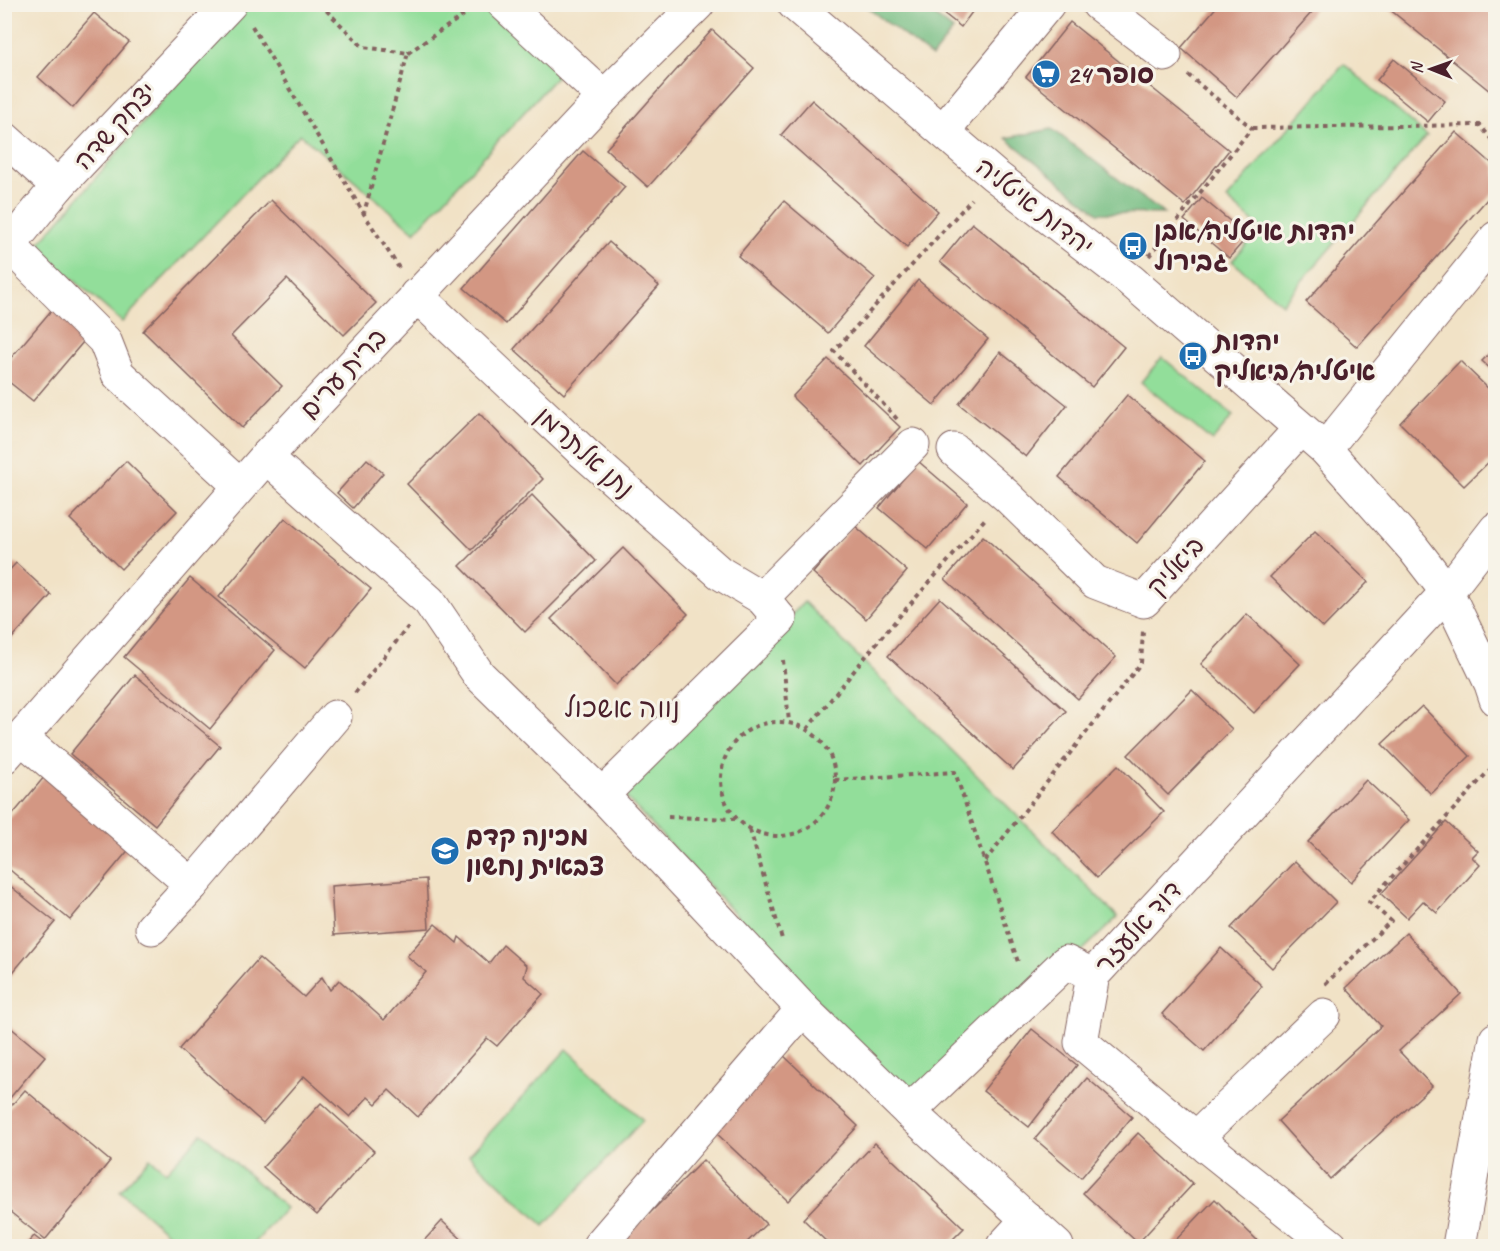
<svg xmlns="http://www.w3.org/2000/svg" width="1500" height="1251" font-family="Caveat,'Playpen Sans Hebrew',sans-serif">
	<rect width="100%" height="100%" fill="#f7f3e8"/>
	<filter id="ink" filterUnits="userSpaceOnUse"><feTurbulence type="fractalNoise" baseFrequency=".0167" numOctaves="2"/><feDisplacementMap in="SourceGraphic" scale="12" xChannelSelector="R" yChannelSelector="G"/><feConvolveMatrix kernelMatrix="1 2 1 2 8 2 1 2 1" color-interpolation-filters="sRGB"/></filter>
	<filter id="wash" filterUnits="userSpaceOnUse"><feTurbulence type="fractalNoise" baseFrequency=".008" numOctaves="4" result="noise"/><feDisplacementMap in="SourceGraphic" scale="24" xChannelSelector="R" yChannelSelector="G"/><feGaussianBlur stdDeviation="1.35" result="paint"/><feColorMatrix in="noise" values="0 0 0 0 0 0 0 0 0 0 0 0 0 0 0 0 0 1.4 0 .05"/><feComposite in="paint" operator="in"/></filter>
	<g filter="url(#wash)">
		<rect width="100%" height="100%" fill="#f1e2c6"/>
		<g fill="#92de9a" stroke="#6e7e62" stroke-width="1.5">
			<path d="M245,5H503L568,64L415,232L300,134L122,322L36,247Z"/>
			<path d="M1344,64L1427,136L1282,304L1232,261L1260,228L1227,199Z"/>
			<path d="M1162,357L1233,416L1212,441L1141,382Z"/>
			<path d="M804,602L1118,917L916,1107L620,791Z"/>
			<path d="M567,1049L643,1120L544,1226L469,1155Z"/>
			<path d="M202,1133L286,1208L252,1246H181L120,1191L150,1158L166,1172Z"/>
		</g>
		<g fill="#75bd82" stroke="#606e56" stroke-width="1.5">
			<path d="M864,5H921L953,30L932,57Z"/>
			<path d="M1052,129L1164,214L1098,213L1006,138Z"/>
		</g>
		<g id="blocks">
			<g fill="#d39783">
				<path d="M932,4H978L961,27Z"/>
				<path d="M1219,4H1319L1237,97L1181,48Z"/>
				<path d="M1390,4H1481L1496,17V96L1388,8Z"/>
				<path d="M94,13L129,42L73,108L38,77Z"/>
				<path d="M1070,22L1229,150L1185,205L1026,77Z"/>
				<path d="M712,30L754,68L648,187L606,149Z"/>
				<path d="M1394,59L1445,101L1428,122L1377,80Z"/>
				<path d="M812,100L938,211L907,247L781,135Z"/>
				<path d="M1456,132L1496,167V189L1357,347L1306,302Z"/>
				<path d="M583,151L625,187L506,324L464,288Z"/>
				<path d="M1202,198L1248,236L1229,258L1184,220Z"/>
				<path d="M271,200L376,303L344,335L287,279L231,336L282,386L242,428L143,331Z"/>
				<path d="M784,201L875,278L828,333L738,256Z"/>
				<path d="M972,223L1124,347L1092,387L940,262Z"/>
				<path d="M609,242L659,286L564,394L514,349Z"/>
				<path d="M918,280L988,339L934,405L864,346Z"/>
				<path d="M55,306L89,335L33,401L4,378V366Z"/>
				<path d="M1496,347V374L1482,361Z"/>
				<path d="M1000,352L1067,405L1026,457L959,404Z"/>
				<path d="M828,359L900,427L863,466L792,397Z"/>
				<path d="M1460,361L1496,396V455L1464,486L1400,423Z"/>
				<path d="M1127,395L1205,461L1137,543L1059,477Z"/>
				<path d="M479,413L543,479L472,550L407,484Z"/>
				<path d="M367,459L383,473L353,508L337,493Z"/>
				<path d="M126,461L177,511L121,569L70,519Z"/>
				<path d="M918,461L967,503L928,549L879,508Z"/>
				<path d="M532,495L596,561L525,632L460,566Z"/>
				<path d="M285,518L371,589L305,668L219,597Z"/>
				<path d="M854,525L907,571L866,619L813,573Z"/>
				<path d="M1315,531L1368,582L1323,628L1270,577Z"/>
				<path d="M983,536L1116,657L1078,699L945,579Z"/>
				<path d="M623,548L688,614L616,685L551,619Z"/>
				<path d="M16,563L51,595L4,647V576Z"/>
				<path d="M190,578L275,650L210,729L124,657Z"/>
				<path d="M940,598L1066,711L1013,770L888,656Z"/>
				<path d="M1247,614L1300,664L1254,713L1201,664Z"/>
				<path d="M135,675L220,746L155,825L70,754Z"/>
				<path d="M1192,690L1232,729L1168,795L1128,755Z"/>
				<path d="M1422,706L1470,756L1431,794L1382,744Z"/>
				<path d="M1118,765L1164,812L1097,878L1052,831Z"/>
				<path d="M50,770L136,841L70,920L4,865V825Z"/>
				<path d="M1366,780L1409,820L1351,882L1308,842Z"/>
				<path d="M1446,822L1478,851L1472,857L1480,865L1437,913L1423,901L1407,918L1381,894Z"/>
				<path d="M1295,861L1336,902L1272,968L1231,928Z"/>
				<path d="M426,879L429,928L334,935L331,886Z"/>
				<path d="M4,881L55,922L4,983Z"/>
				<path d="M435,924L457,943L459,937L489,963L503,945L527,966L524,977L543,994L497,1046L487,1038L418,1117L389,1090L376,1104L368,1097L350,1117L304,1076L263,1123L179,1049L259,958L304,997L322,977L330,990L339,980L384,1020L426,972L407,956Z"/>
				<path d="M1406,933L1461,994L1399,1051L1432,1086L1330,1179L1278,1121L1381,1026L1346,988Z"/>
				<path d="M1221,948L1262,986L1204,1051L1162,1014Z"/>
				<path d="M4,1022L45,1056L4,1105Z"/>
				<path d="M1032,1029L1077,1065L1029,1127L983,1091Z"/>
				<path d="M783,1055L858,1126L788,1201L713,1130Z"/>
				<path d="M1087,1078L1132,1117L1081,1178L1035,1139Z"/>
				<path d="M25,1090L110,1161L45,1240L4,1207V1114Z"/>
				<path d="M321,1103L374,1151L317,1215L263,1167Z"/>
				<path d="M1138,1133L1193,1184L1138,1243L1083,1193Z"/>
				<path d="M875,1143L964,1228L946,1246H831L803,1219Z"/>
				<path d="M703,1160L766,1224L743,1246H617Z"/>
				<path d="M1215,1199L1263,1246H1170Z"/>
				<path d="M442,1221L469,1246H419Z"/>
				<path d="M34,1236L47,1246H25Z"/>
			</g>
		</g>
	</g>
	<g filter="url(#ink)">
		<use href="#blocks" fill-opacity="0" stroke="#846361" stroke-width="1.5"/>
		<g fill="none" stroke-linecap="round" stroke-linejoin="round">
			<g stroke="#846361" stroke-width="35">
				<g id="minor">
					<path d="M504,4L604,97"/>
					<path d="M794,4L994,175L1130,280L1325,449L1413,548L1447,592L1491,684L1496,699"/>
					<path d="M1098,4L1165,55"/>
					<path d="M943,131L1048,4"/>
					<path d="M4,138L58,186"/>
					<path d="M10,246L105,341L118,374L240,486"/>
					<path d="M4,252L58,186L230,4"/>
					<path d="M416,295L584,453L720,573L762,598L780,619L602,795"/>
					<path d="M1325,449L1496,238"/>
					<path d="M954,450L1007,496L1095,582L1144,601L1300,429"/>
					<path d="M266,457L429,601L479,675L602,795L803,1009L599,1246"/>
					<path d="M762,598L913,445"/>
					<path d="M22,738L192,885L335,717"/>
					<path d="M4,757L266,457L604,97L698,4"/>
					<path d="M152,928L192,885"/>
					<path d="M803,1009L909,1112L1066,962L1093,975"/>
					<path d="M909,1112L1057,1246"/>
					<path d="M1196,1138L1324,1015"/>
					<path d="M1003,1246L1028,1219"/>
					<path d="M1331,1246L1196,1138L1081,1042L1093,975L1447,592L1496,529"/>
					<path d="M1459,1246L1496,1039"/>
				</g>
			</g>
			<g stroke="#846361" stroke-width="4" stroke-dasharray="4.5 4.5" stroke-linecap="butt">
				<path d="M320,4L363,47L408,53L364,213"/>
				<path d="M252,26L364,214L399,268"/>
				<path d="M408,53L474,8"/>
				<path d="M1252,128L1480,125L1496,145"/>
				<path d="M1149,256L1252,128L1188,75"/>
				<path d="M897,419L834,351L972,199"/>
				<path d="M783,660L789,722"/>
				<path d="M355,693L408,627"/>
				<circle cx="778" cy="779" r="57"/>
				<path d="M807,729L884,634L985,519"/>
				<path d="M835,780L955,772L1018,962"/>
				<path d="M668,817L735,819"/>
				<path d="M750,830L782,939"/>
				<path d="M985,861L1141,663L1143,631"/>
				<path d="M1325,984L1391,921L1369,902L1496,763"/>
			</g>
			<use href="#minor" stroke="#fff" stroke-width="33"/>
		</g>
	</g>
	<defs>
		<g id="supermarket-disc" transform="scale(1.5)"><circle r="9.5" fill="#1f6fb2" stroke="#f7f3e8"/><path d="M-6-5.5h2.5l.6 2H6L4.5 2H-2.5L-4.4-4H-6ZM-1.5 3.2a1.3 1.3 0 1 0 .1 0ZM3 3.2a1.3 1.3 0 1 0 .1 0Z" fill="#fff"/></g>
		<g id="bus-disc" transform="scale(1.5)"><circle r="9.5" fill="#1f6fb2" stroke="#f7f3e8"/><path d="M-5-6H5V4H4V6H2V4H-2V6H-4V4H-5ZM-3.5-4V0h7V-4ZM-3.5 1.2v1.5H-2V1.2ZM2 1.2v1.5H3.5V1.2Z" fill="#fff"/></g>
		<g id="university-disc" transform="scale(1.5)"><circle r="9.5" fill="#1f6fb2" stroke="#f7f3e8"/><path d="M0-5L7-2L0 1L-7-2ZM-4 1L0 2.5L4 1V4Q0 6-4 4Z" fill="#fff"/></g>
	</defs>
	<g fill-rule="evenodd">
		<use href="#supermarket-disc" x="1046" y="74"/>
		<use href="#bus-disc" x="1133" y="246"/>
		<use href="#bus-disc" x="1193" y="356"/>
		<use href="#university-disc" x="445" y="851"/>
	</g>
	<g text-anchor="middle" stroke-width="6" stroke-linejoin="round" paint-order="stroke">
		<g font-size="26" font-weight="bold" fill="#4a1f2b" stroke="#f7f3e8" text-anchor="start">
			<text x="1067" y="83">סופר 24</text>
			<text x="1154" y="240">יהדות איטליה/אבן<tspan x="1154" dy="30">גבירול</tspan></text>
			<text x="1214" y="350">יהדות<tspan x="1214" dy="30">איטליה/ביאליק</tspan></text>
			<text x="466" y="845">מכינה קדם<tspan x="466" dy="30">צבאית נחשון</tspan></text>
		</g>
		<g font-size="26" fill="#4a1f2b" stroke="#f7f3e8">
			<text transform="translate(115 126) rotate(-47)" y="9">יצחק שדה</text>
			<text transform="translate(1035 206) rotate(38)" y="9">יהדות איטליה</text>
			<text transform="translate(343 373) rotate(-47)" y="9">ברית ערים</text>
			<text transform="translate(585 452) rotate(42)" y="9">נתן אלתרמן</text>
			<text transform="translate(1175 566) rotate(-47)" y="9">ביאליק</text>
			<text transform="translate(1138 927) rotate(-48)" y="9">דוד אלעזר</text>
		</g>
		<g font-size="27" fill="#4a1f2b" stroke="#f7f3e8">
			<text x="622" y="717">נווה אשכול</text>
		</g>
	</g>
	<rect width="1500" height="1251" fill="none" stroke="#f7f3e8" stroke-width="24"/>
	<g transform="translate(1431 69) rotate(271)" stroke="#f7f3e8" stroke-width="4.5" paint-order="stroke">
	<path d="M0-4.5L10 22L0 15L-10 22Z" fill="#4a1f2b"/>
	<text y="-9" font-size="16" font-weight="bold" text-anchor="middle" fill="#4a1f2b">N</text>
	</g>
</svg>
